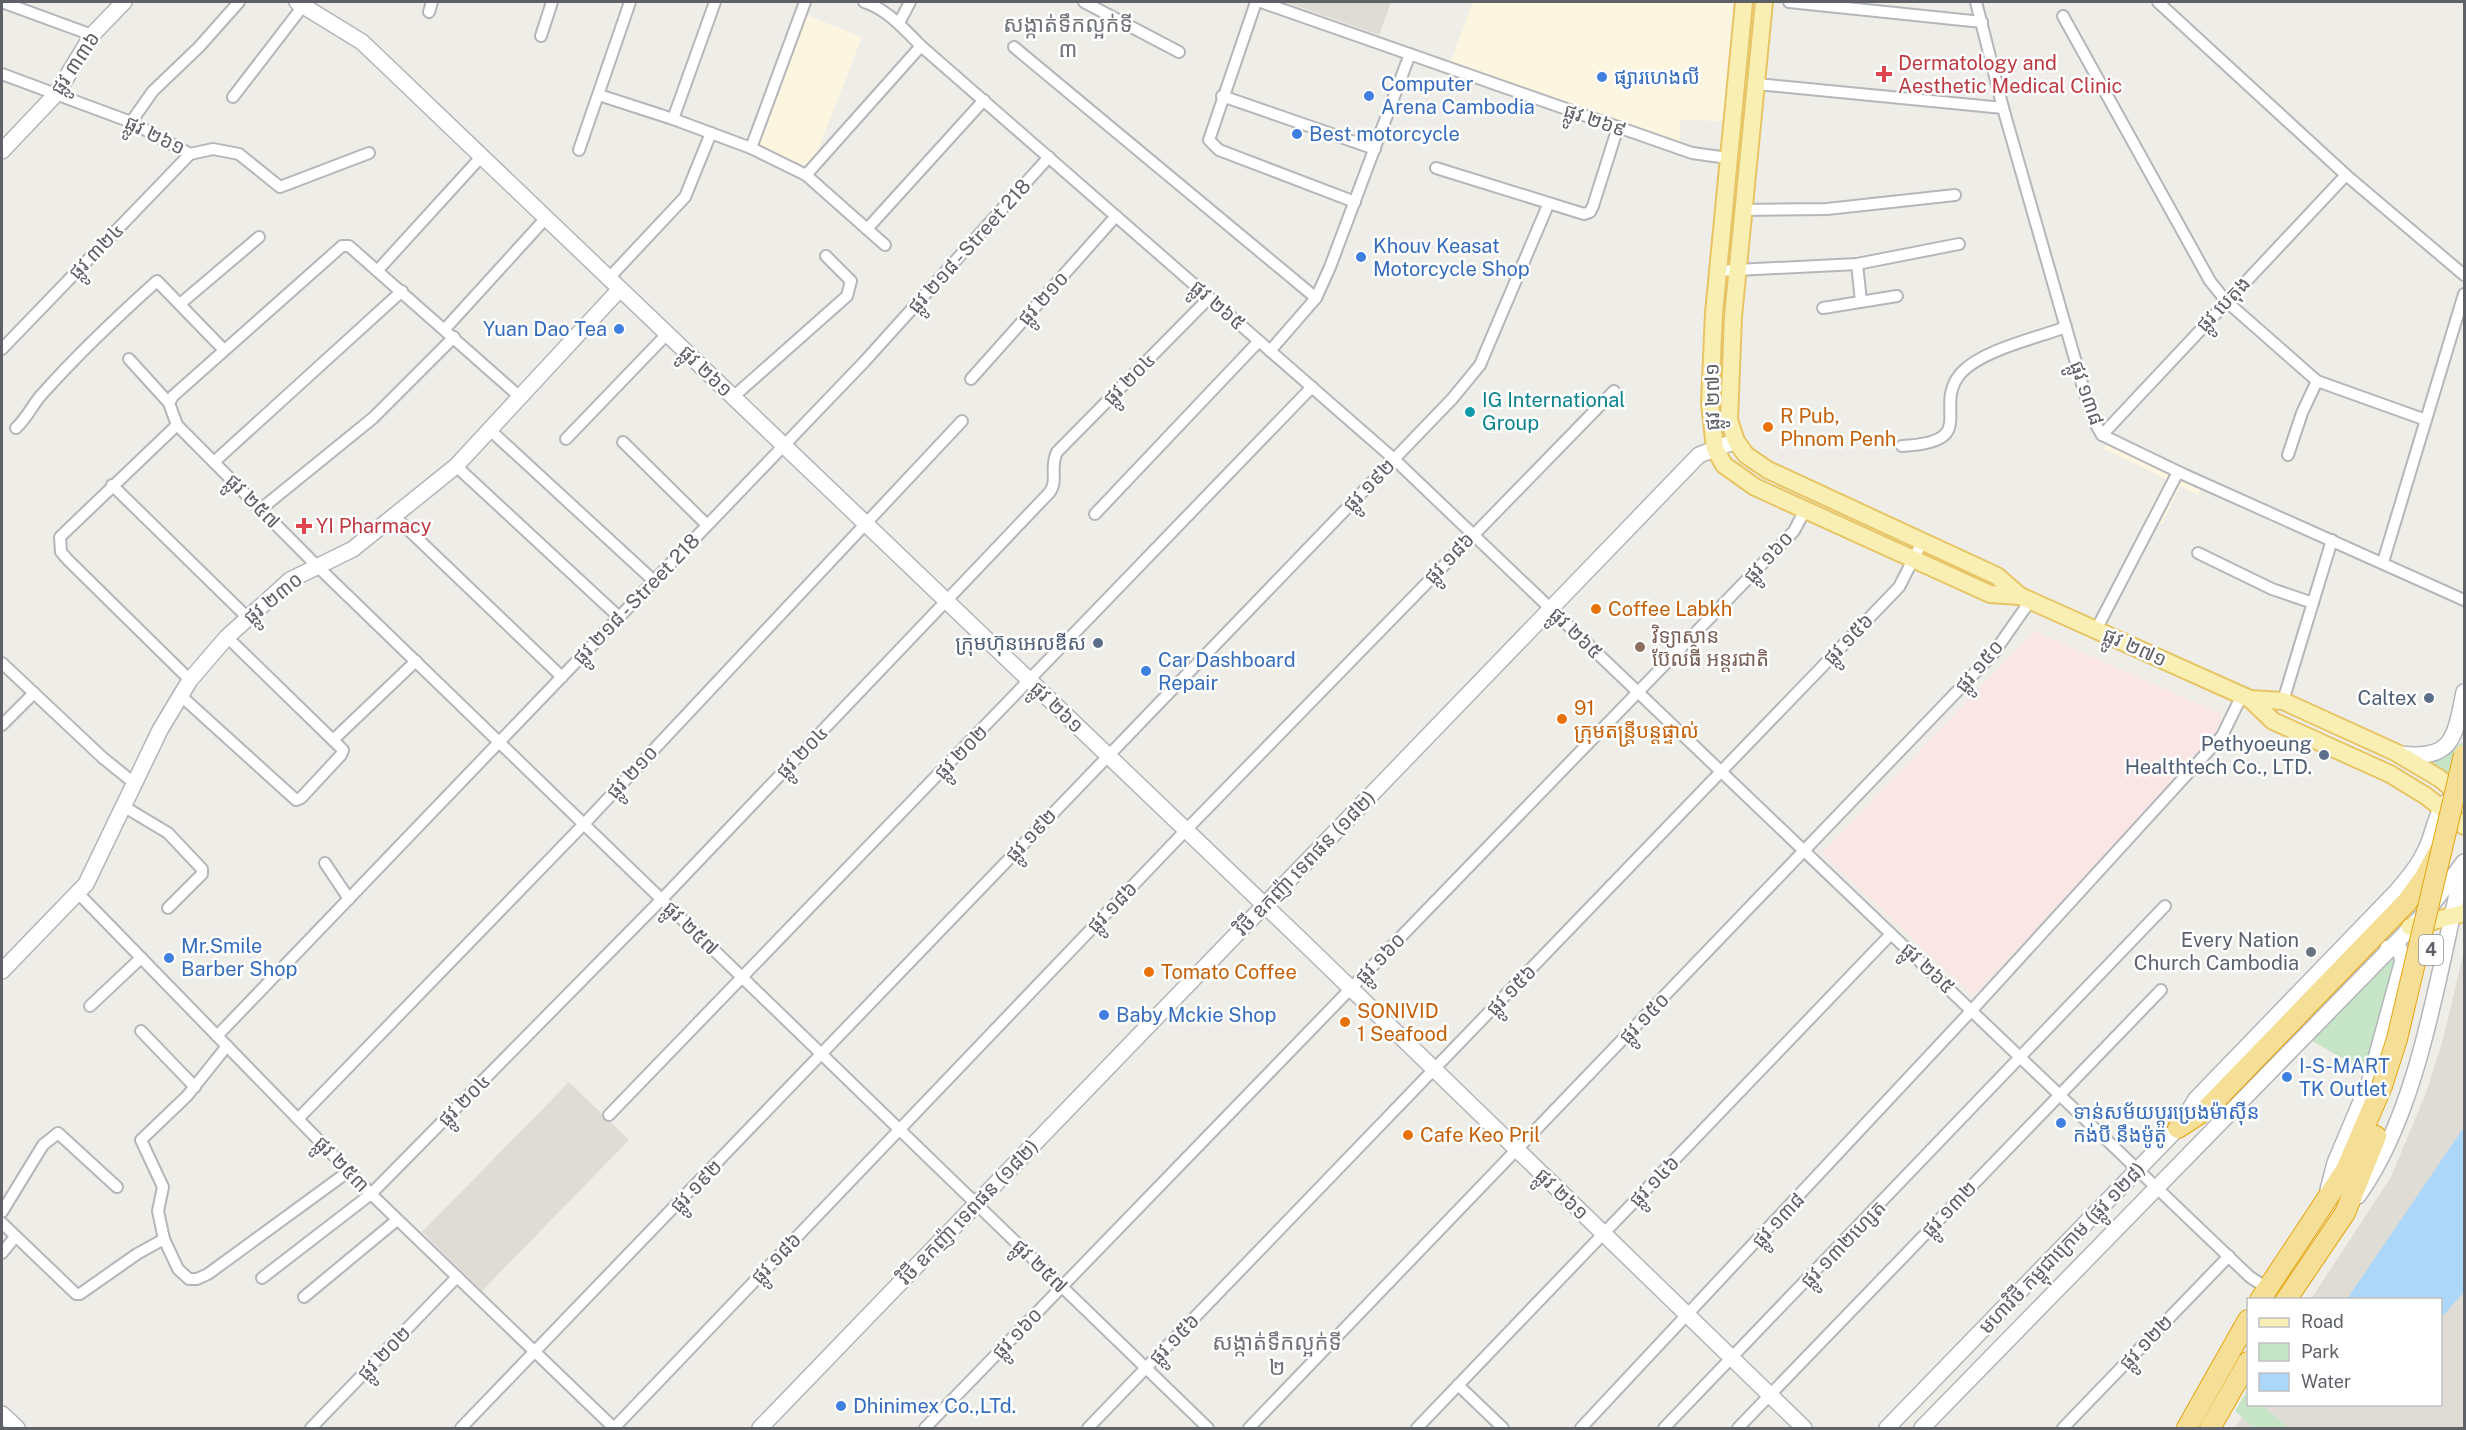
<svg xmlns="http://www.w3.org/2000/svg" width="2466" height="1430" font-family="'Public Sans','Noto Sans Khmer',sans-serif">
	<rect width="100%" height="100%" fill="#efede7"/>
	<g fill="#fcf5df">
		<path d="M1473,2H1733L1725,121L1680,120V141L1449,67Z"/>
		<path d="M803,14L862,37L811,168L756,146Z"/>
		<path d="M2111,434L2206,479L2198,495L2180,486L2162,524L2146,517L2166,479L2104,449Z"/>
	</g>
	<g fill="#dfdcd5">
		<path d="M1285,2H1391L1379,35Z"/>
		<path d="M2464,951V1428H2235L2249,1405L2440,1404V1300L2311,1299L2391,1177L2427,1090L2443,1039Z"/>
		<path d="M569,1082L629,1140L482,1291L422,1232Z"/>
	</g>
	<path fill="#fae7e5" d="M2034,631L2221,714L2222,721L2217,734L1973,996L1822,853Z"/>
	<g fill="#c5e5c6">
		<path d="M2461,743H2464V790L2423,763L2440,759Z"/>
		<path d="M2390,954L2399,955L2367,1072L2307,1038Z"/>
		<path d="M2247,1391L2248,1404L2262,1405L2289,1428H2254L2235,1411Z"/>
	</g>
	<path fill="#add7f9" d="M2464,1127V1292L2441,1318L2440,1300L2347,1299Z"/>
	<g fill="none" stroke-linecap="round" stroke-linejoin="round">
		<g stroke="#b4b6ba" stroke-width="14">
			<g id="street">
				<path d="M2,2L92,35"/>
				<path d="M864,2C887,9 904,29 921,46L1394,459L2250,1277L2267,1288"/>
				<path d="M1084,2L1179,52"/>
				<path d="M1256,2L1209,140L1219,150L1355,202"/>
				<path d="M1261,2L1692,153L1728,158"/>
				<path d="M1789,2L1982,22"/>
				<path d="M1976,2L2003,108L2085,394L2095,423L2102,435L2185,475L2464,600"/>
				<path d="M2158,2L2346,175L2464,275"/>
				<path d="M429,12L432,2"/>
				<path d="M2063,16L2210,281L2226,301L2317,381L2426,420"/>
				<path d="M899,23L910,2"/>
				<path d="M541,36L552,2"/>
				<path d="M1014,47L1316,298"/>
				<path d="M2,74L131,122L190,154L213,149L239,154L280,187L369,153"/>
				<path d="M1757,84L2003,108"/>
				<path d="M599,95L673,119L751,148L806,175L885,245"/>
				<path d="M1222,96L1375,149"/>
				<path d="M233,97L303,6"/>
				<path d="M673,119L715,2"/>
				<path d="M131,122L153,91L199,47L239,2"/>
				<path d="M751,148L805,2"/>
				<path d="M579,150L630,2"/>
				<path d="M1436,168L1584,214L1590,212L1593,206L1618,127"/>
				<path d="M806,175L921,46"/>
				<path d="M1743,210L1827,209L1955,195"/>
				<path d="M867,229L984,100"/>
				<path d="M1857,264L1861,301"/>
				<path d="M378,270L481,157"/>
				<path d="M1717,271L1857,264L1959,244"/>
				<path d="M609,278L685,197L711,133"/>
				<path d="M180,304L259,237"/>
				<path d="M1823,308L1897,296"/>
				<path d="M445,329L546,218"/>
				<path d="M2,349L190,154"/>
				<path d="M1270,351L1316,298L1330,267L1410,54"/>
				<path d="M129,359L169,403"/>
				<path d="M971,379L1116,216"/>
				<path d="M520,397L349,246H342L173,396L169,403L177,425L317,566L1208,1428"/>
				<path d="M733,397L847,296L851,281L826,256"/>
				<path d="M177,425L60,537L61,552L68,560L190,680"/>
				<path d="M16,428C28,417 33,403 44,392C79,353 118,316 157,281L224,350"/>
				<path d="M490,430L654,581"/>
				<path d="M2102,435L2346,175"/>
				<path d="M566,439L667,334"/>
				<path d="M623,442L707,525"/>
				<path d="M1902,446C1982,442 1931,408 1961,373C1982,350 2037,338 2066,327"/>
				<path d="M2288,455L2302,413L2317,381"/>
				<path d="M214,462L402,291"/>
				<path d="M456,466L619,617"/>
				<path d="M112,485L247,617"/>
				<path d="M261,509L373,418L454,337"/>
				<path d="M1095,514L1259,341"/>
				<path d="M395,517L562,677"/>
				<path d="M2198,553L2272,589L2313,603"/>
				<path d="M2383,562L2464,294"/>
				<path d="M2096,630L2178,472"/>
				<path d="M2,663L103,758L134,783"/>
				<path d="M180,695L296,800L301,798L341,755L343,750L340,747L227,637"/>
				<path d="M2283,701L2332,540"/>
				<path d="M2,725L34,693"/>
				<path d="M333,740L416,661"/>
				<path d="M123,806L168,833L202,869V874L168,908"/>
				<path d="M325,863L349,899"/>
				<path d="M77,892L371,1194L614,1428"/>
				<path d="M90,1006L141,958"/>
				<path d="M141,1031L195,1087"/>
				<path d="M217,1036L865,361L1049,157"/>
				<path d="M227,1046L187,1096L141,1140L163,1187L158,1211L164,1239L178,1269L189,1279H197L208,1274L349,1171"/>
				<path d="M609,1115L1312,387"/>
				<path d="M298,1119L584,824L962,421"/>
				<path d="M2,1212L43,1145L58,1133L117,1187"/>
				<path d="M2,1223L76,1294H80L137,1254L164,1239"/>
				<path d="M2,1253L15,1237"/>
				<path d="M262,1278L371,1194L662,899L1049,493C1059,481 1049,468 1057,452L1209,298"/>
				<path d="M304,1297L397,1220"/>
				<path d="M1458,1385L1503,1428"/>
				<path d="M311,1428L457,1277"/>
				<path d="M461,1428L1452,399L1480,365L1485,353L1548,205"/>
				<path d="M614,1428L1186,830L1614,391"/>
				<path d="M925,1428L1794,531L1805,510"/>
				<path d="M1088,1428L1899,587L1922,542"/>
				<path d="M1249,1428L1993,654L2030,601"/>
				<path d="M1417,1428L1891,934"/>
				<path d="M1581,1428L1972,1010L2222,736L2242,695"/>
				<path d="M1664,1428L2165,906"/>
				<path d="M1738,1428L2161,990"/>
				<path d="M2063,1428L2229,1256"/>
			</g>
		</g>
		<g stroke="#b3b5ba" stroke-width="18">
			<g id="secondary">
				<path d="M297,2L362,42L1301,940L1804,1428"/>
				<path d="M2,151L57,93L92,35L124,2"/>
				<path d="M2400,754C2453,761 2455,737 2464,692"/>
				<path d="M2,971L86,884L160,730L190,680L227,637L290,580L353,549L456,466L620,289"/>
				<path d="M2328,1190L2335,1163L2370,1080L2403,960L2399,948H2388"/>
				<path d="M2358,1196C2419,1111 2438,974 2462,872"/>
				<path d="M2,1414L17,1428"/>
				<path d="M760,1428L1699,455L1736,441"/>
				<path d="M1887,1428L2178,1128L2196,1099L2396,892C2408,878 2419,865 2426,849C2434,834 2435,812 2448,801"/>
				<path d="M1922,1428L2428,910L2464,862"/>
			</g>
		</g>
		<g stroke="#e7c567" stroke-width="20">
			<g id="primary">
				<path d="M1744,2L1714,313L1710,403L1715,449L1724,465L1755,487L1990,594L2020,596"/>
				<path d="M1764,2L1733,317L1729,420L1736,441L1746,455L1768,470L1997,576L2020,596L2250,699L2273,721L2390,774L2426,796L2464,826"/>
				<path d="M2250,699L2283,701L2395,752L2439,778L2464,798"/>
				<path d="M2410,927L2464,913"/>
			</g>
		</g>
		<g stroke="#e4a611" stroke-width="22">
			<g id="highway">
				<path d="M2178,1128L2207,1109L2407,902L2425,877L2438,853"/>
				<path d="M2260,1300L2346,1170L2382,1086"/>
				<path d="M2286,1300L2345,1213L2376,1136"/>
				<path d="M2187,1428L2248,1320"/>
				<path d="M2210,1428L2248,1362"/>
			</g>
		</g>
		<use href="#street" stroke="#fff" stroke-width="10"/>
		<use href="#secondary" stroke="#fff" stroke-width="15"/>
		<use href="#primary" stroke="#f9efb2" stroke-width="16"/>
		<use href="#highway" stroke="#f5df97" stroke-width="20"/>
		<g stroke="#e4a611" stroke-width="22" stroke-linecap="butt">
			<path id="highway-bridge" d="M2382,1086L2397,1039L2464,755"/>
		</g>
		<use href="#highway-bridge" stroke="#f5df97" stroke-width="20"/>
	</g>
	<g fill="#e0444e" stroke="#fff" stroke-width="2">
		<path d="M1881 65h6v6h6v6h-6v6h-6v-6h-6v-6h6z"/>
		<path d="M301 517h6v6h6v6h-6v6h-6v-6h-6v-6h6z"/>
	</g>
	<g fill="#3f7fe0" stroke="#fff" stroke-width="2">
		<circle cx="1602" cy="77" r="6"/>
		<circle cx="1369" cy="96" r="6"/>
		<circle cx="1297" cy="134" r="6"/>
		<circle cx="1361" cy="257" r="6"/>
		<circle cx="619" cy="329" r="6"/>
		<circle cx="1146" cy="671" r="6"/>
		<circle cx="169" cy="958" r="6"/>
		<circle cx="1104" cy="1015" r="6"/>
		<circle cx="2287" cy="1077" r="6"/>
		<circle cx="2061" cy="1123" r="6"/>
		<circle cx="841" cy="1406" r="6"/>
	</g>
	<circle fill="#0f9aa8" stroke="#fff" stroke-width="2" cx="1470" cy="412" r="6"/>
	<g fill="#e8710a" stroke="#fff" stroke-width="2">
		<circle cx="1768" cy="427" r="6"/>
		<circle cx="1596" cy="609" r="6"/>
		<circle cx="1562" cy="719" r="6"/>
		<circle cx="1149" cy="972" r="6"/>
		<circle cx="1345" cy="1022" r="6"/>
		<circle cx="1408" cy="1135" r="6"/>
	</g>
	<g fill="#5c6f8a" stroke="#fff" stroke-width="2">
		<circle cx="1098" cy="643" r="6"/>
		<circle cx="2429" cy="698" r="6"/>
		<circle cx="2324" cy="755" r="6"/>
	</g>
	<circle fill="#8d6e63" stroke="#fff" stroke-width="2" cx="1640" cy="647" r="6"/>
	<circle fill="#6b7280" stroke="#fff" stroke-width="2" cx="2311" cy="952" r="6"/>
	<g text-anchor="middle" stroke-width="5" stroke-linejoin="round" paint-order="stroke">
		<rect fill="#fff" stroke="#8e9094" stroke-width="1.5" x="2419" y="935" width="24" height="30" rx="4.5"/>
		<g font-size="18" font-weight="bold" fill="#5e6166">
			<text x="2431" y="956">4</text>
		</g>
		<g font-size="20" fill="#5e6166" stroke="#fff">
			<text transform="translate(75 63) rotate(-56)" y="7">ផ្លូវ ៣៣៦</text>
			<text transform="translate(1595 120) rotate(19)" y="7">ផ្លូវ ២៦៩</text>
			<text transform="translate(155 135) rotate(26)" y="7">ផ្លូវ ២៦១</text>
			<text transform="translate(969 246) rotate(-48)" y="7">ផ្លូវ ២១៨ - Street 218</text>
			<text transform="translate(96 251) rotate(-46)" y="7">ផ្លូវ ៣២៤</text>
			<text transform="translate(1043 298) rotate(-48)" y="7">ផ្លូវ ២១០</text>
			<text transform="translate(2223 304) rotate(-46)" y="7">ផ្លូវ បេតុង</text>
			<text transform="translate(1218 305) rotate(41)" y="7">ផ្លូវ ២៦៥</text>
			<text transform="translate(706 371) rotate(44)" y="7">ផ្លូវ ២៦១</text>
			<text transform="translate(1129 379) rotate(-45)" y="7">ផ្លូវ ២០៤</text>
			<text transform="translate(2087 393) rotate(71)" y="7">ផ្លូវ ១៣៨</text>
			<text transform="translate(1712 397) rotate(-91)" y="7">ផ្លូវ ២៧១</text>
			<text transform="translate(1369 485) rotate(-46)" y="7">ផ្លូវ ១៩២</text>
			<text transform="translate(253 501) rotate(45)" y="7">ផ្លូវ ២៥៧</text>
			<text transform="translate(1768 557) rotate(-47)" y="7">ផ្លូវ ១៦០</text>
			<text transform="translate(1449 558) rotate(-46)" y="7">ផ្លូវ ១៨៦</text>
			<text transform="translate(273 598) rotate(-39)" y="7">ផ្លូវ ២៣០</text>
			<text transform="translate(636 599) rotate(-46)" y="7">ផ្លូវ ២១៨ - Street 218</text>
			<text transform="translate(1576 633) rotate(44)" y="7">ផ្លូវ ២៦៥</text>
			<text transform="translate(1848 639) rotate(-46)" y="7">ផ្លូវ ១៥៦</text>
			<text transform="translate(2135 647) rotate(24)" y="7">ផ្លូវ ២៧១</text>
			<text transform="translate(1979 666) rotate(-49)" y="7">ផ្លូវ ១៥០</text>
			<text transform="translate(1057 707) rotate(44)" y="7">ផ្លូវ ២៦១</text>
			<text transform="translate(802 752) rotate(-46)" y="7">ផ្លូវ ២០៤</text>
			<text transform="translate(961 752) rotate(-46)" y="7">ផ្លូវ ២០២</text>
			<text transform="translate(632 772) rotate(-47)" y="7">ផ្លូវ ២១០</text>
			<text transform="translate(1031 835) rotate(-47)" y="7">ផ្លូវ ១៩២</text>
			<text transform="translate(1305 863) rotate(-46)" y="7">វិថី ឧកញ៉ា ទេពផន (១៨២)</text>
			<text transform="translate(1112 907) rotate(-46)" y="7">ផ្លូវ ១៨៦</text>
			<text transform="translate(691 928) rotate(44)" y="7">ផ្លូវ ២៥៧</text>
			<text transform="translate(1380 958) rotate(-46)" y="7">ផ្លូវ ១៦០</text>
			<text transform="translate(1928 968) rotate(43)" y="7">ផ្លូវ ២៦៥</text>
			<text transform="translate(1511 990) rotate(-46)" y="7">ផ្លូវ ១៥៦</text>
			<text transform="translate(1644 1018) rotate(-46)" y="7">ផ្លូវ ១៥០</text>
			<text transform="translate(464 1100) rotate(-45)" y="7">ផ្លូវ ២០៤</text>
			<text transform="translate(342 1164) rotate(46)" y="7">ផ្លូវ ២៥៣</text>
			<text transform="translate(1654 1181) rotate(-46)" y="7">ផ្លូវ ១៤៦</text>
			<text transform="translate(696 1186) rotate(-46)" y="7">ផ្លូវ ១៩២</text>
			<text transform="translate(1562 1194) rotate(44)" y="7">ផ្លូវ ២៦១</text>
			<text transform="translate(1949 1209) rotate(-46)" y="7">ផ្លូវ ១៣២</text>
			<text transform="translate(968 1212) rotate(-46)" y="7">វិថី ឧកញ៉ា ទេពផន (១៨២)</text>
			<text transform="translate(1778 1220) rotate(-47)" y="7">ផ្លូវ ១៣៨</text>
			<text transform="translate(1843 1244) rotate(-46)" y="7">ផ្លូវ ១៣២ហ្សេត</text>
			<text transform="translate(2062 1248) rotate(-46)" y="7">មហាវិថី កម្ពុជាក្រោម (ផ្លូវ ១២៨)</text>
			<text transform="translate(776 1258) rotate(-46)" y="7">ផ្លូវ ១៨៦</text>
			<text transform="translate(1040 1266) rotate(44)" y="7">ផ្លូវ ២៥៧</text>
			<text transform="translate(1017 1333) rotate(-46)" y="7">ផ្លូវ ១៦០</text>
			<text transform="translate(1174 1339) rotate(-46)" y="7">ផ្លូវ ១៥៦</text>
			<text transform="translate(2146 1342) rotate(-46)" y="7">ផ្លូវ ១២២</text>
			<text transform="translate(384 1353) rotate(-46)" y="7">ផ្លូវ ២០២</text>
		</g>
		<g font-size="20" fill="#be3a42" stroke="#fff" text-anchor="start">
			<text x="1898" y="70">Dermatology and<tspan x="1898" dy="23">Aesthetic Medical Clinic</tspan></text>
			<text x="316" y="533">YI Pharmacy</text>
		</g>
		<g font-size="20" fill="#366cbe" stroke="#fff" text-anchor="start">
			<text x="1614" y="84">ផ្សារហេងលី</text>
			<text x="1381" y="91">Computer<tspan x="1381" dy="23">Arena Cambodia</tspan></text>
			<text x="1309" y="141">Best motorcycle</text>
			<text x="1373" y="253">Khouv Keasat<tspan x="1373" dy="23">Motorcycle Shop</tspan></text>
			<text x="607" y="336" text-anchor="end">Yuan Dao Tea</text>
			<text x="1158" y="667">Car Dashboard<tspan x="1158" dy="23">Repair</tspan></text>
			<text x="181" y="953">Mr.Smile<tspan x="181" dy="23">Barber Shop</tspan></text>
			<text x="1116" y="1022">Baby Mckie Shop</text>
			<text x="2299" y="1073">I-S-MART<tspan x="2299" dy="23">TK Outlet</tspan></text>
			<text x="2073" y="1119">ទាន់សម័យប្តូរប្រេងម៉ាសុីន<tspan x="2073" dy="23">កង់បី នឹងម៉ូតូ</tspan></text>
			<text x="853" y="1413">Dhinimex Co.,LTd.</text>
		</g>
		<g font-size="20" fill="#0d838f" stroke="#fff" text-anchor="start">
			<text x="1482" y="407">IG International<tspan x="1482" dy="23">Group</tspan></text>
		</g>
		<g font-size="20" fill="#c56008" stroke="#fff" text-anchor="start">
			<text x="1780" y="423">R Pub,<tspan x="1780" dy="23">Phnom Penh</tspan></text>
			<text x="1608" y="616">Coffee Labkh</text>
			<text x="1574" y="715">91<tspan x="1574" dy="23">ក្រុមតន្រ្តីបន្តផ្ទាល់</tspan></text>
			<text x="1161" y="979">Tomato Coffee</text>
			<text x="1357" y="1018">SONIVID<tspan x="1357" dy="23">1 Seafood</tspan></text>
			<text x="1420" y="1142">Cafe Keo Pril</text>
		</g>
		<g font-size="20" fill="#785e54" stroke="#fff" text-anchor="start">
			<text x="1652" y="643">វិទ្យាស្ថាន<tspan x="1652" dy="23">ប៊ែលធី អន្ដរជាតិ</tspan></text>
		</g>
		<g font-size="20" fill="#4e5e75" stroke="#fff" text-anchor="end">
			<text x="1086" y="650">ក្រុមហ៊ុនអេលឌីស</text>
			<text x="2417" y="705">Caltex</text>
			<text x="2312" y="751">Pethyoeung<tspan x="2312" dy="23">Healthtech Co., LTD.</tspan></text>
		</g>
		<g font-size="20" fill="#5b616d" stroke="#fff" text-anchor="end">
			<text x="2299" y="947">Every Nation<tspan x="2299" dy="23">Church Cambodia</tspan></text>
		</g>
		<g font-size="22" fill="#6f7378" stroke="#fff">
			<text x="1068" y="32">សង្កាត់ទឹកល្អក់ទី<tspan x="1068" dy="25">៣</tspan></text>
			<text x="1277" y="1350">សង្កាត់ទឹកល្អក់ទី<tspan x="1277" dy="25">២</tspan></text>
		</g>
	</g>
	<rect width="2466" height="1430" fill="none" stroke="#5e6166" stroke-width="6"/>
	<rect x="2247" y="1298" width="195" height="108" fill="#ffffff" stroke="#bfc0c2" stroke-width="1.5"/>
	<rect x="2259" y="1318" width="30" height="9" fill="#f9efb2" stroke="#bfc0c2" stroke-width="1.5"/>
	<text x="2301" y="1328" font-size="18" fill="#5e6166">Road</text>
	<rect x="2259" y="1343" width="30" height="18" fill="#c5e5c6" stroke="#bfc0c2" stroke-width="1.5"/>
	<text x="2301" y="1358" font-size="18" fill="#5e6166">Park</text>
	<rect x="2259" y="1373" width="30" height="18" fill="#add7f9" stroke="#bfc0c2" stroke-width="1.5"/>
	<text x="2301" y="1388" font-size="18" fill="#5e6166">Water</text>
</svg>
